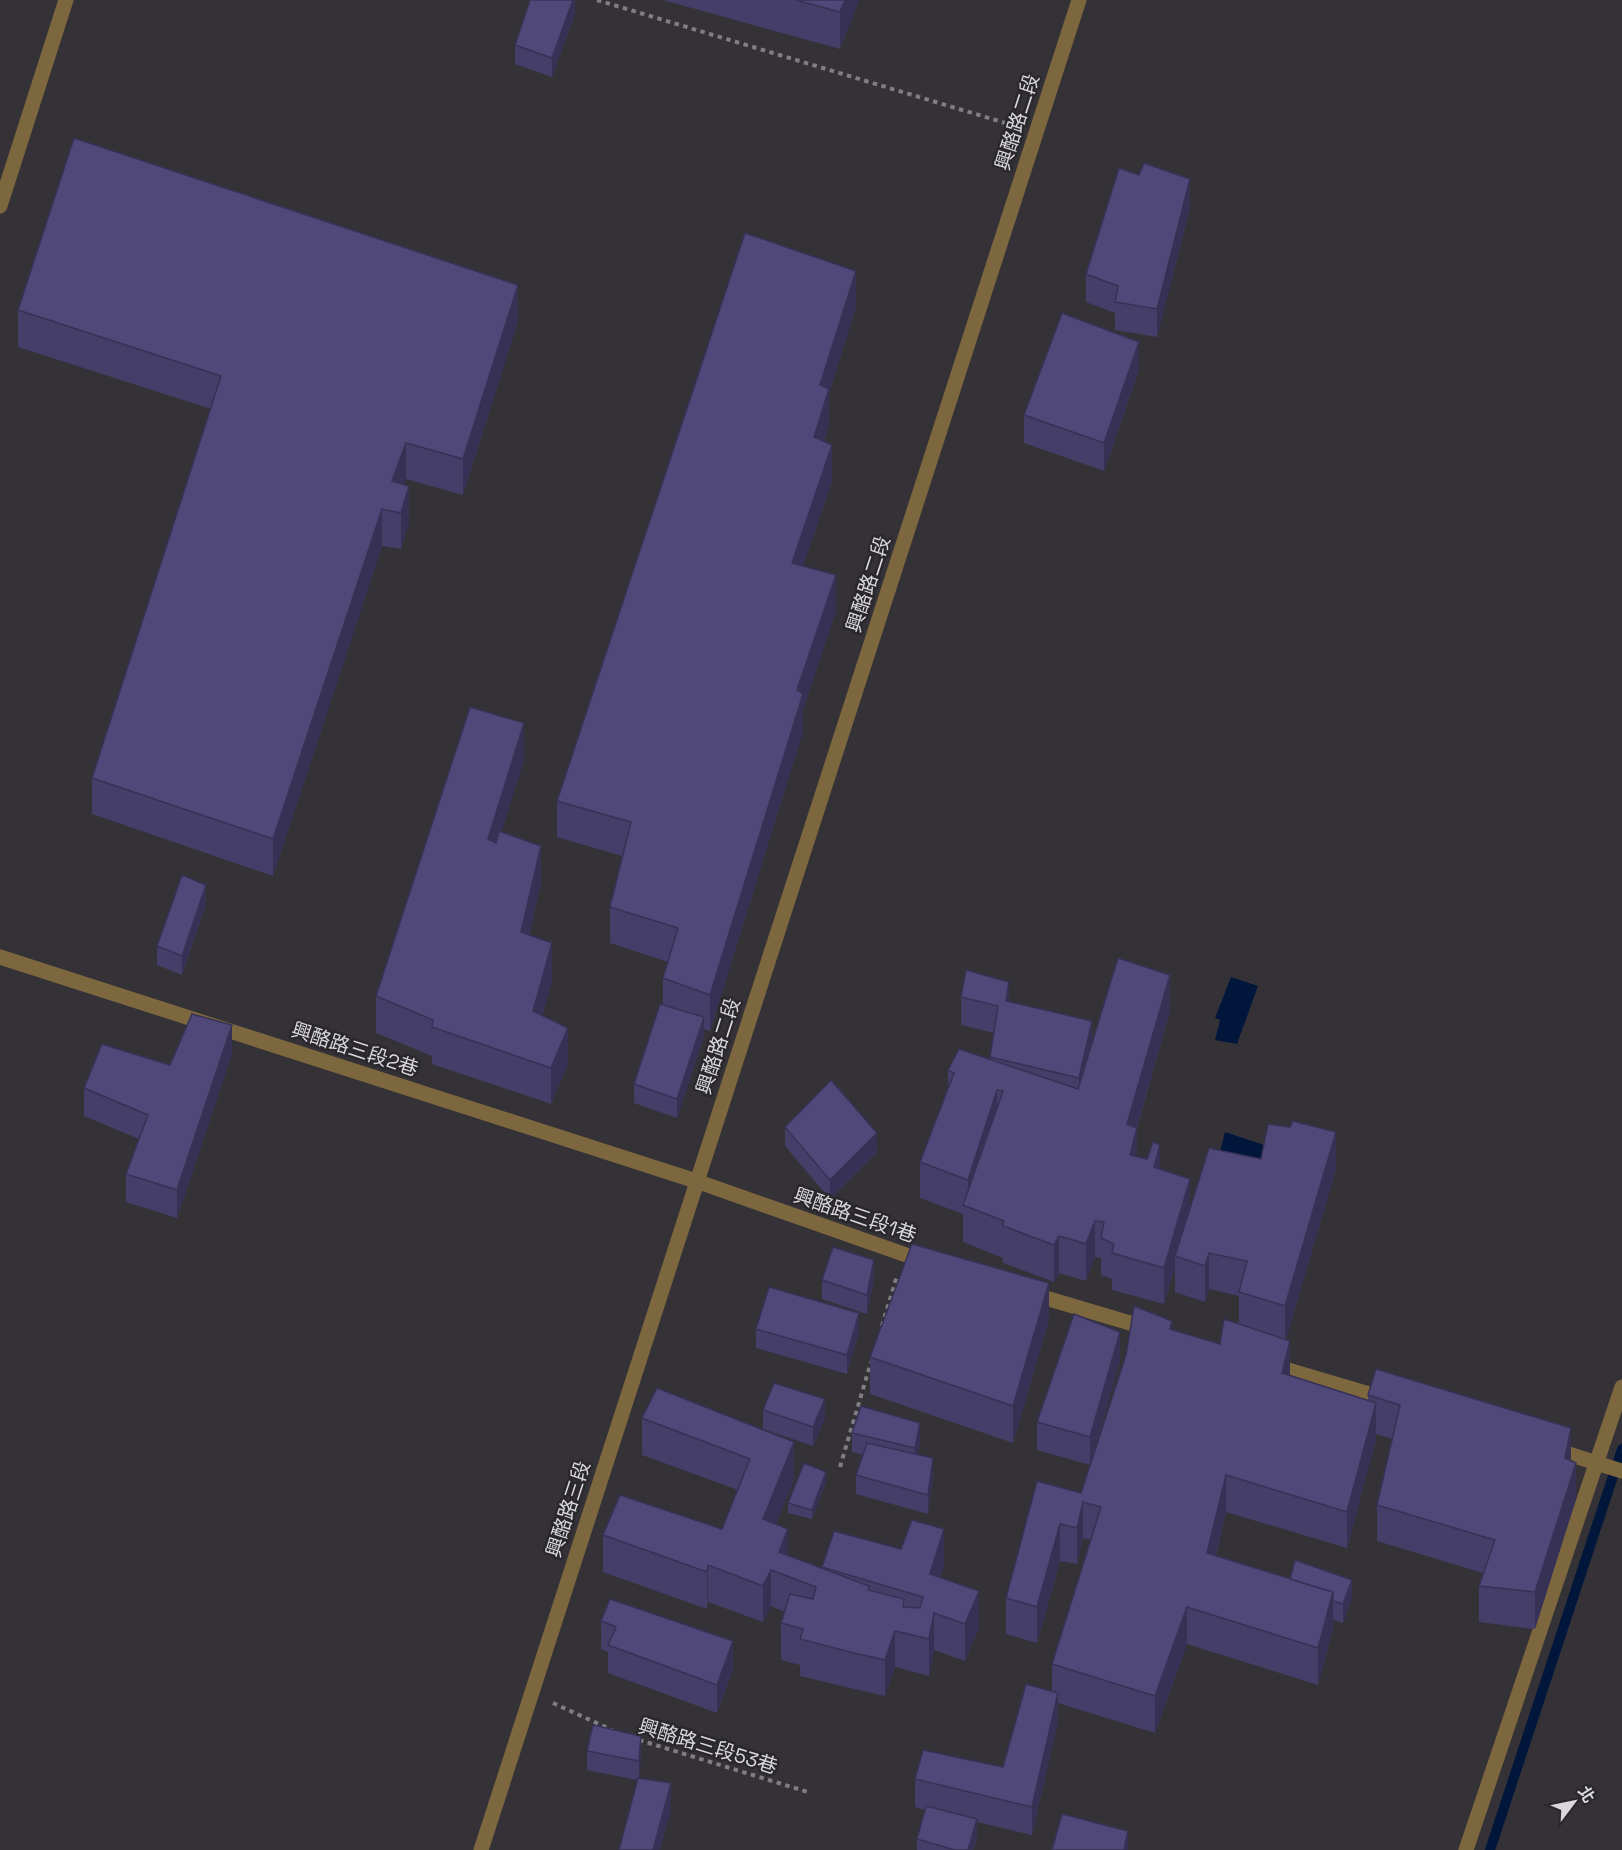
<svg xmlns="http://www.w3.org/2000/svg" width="1622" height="1850" font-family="'Space Grotesk','Noto Sans TC',sans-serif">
	<rect width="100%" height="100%" fill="#343237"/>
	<g fill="#00163b">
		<path d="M1231,977L1258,986L1237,1044L1215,1040L1220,1020L1215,1018Z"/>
		<path d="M1225,1132L1267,1146L1255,1190L1213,1181Z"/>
	</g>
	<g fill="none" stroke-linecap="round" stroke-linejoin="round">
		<path stroke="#00163b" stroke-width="10" d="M1490,1850L1622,1449"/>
		<g stroke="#807e82" stroke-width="4" stroke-dasharray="4.5 4.5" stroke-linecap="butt">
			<path d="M597,0L1012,125"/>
			<path d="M882,1326L897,1276"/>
			<path d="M840,1467L871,1362"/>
			<path d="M553,1703L612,1730"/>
			<path d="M639,1740L811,1793"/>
		</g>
		<g stroke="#7d673f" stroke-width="15">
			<path d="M0,206L66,0"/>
			<path d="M1466,1850L1622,1387"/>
		</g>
		<g stroke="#7d673f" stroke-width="15">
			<path d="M0,957L696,1181L926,1262"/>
			<path d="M1029,1293L1150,1329"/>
			<path d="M1271,1365L1386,1399"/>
			<path d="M1553,1449L1622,1471"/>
			<path d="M481,1850L1079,0"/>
		</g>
	</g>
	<g fill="#443e68">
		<path d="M575,0V14L552,77L515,64V45Z"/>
		<path d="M663,0H859L840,49Z"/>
		<path d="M1190,207L1157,337L1115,330V313L1086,302V274Z"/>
		<path d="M856,307L829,393V426L824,441L832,481L803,566L836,611L803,710V731L710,1031L704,1029V1036L677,1118L634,1103V1084L663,1005V978L668,962L610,943V907L622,856L557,837V801Z"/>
		<path d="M18,310L518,321L463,495L406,479L404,484L409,522L401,549L382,546L273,876L92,814V778L211,409L18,347Z"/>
		<path d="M1139,370L1104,471L1024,443V415Z"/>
		<path d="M524,760L501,832L541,883L529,935L552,980L542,1016L568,1064L551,1104L432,1064V1056L376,1033V996Z"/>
		<path d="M206,904L182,975L157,965V946Z"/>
		<path d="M961,997L1009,1002L1092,1044L1170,1011L1137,1128V1156L1160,1169L1190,1209L1261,1159L1336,1169L1286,1339L1290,1375L1368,1400V1395L1376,1369L1571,1461L1576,1499L1535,1629L1479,1622V1586L1483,1573L1377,1541V1505L1392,1439L1376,1434V1439L1347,1548L1226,1512L1216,1555L1352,1599L1343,1623L1333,1620V1628L1318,1685L1187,1644L1155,1733L1058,1703V1721L1032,1835L977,1822V1838L973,1850H917V1839L925,1810L915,1807V1779L1003,1767L1052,1691V1664L1091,1540L1083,1538L1077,1564L1060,1561L1037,1643L1006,1634V1598L1081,1493L1172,1330L1220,1344L1239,1324V1296L1209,1289L1205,1302L1175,1292V1267L1164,1304L1112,1290V1279L1101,1275V1258L1095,1257L1086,1281L1059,1273L1054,1282L1003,1263V1258L963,1242V1214L920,1198V1162L948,1090V1070L990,1059L994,1033L961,1025Z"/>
		<path d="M232,1053L177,1218L126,1202V1174L139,1139L84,1116V1088L170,1065Z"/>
		<path d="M785,1127L877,1152L830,1199L785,1146Z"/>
		<path d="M874,1279L867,1314L822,1299V1280Z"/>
		<path d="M1049,1320L1013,1443L870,1394V1357Z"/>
		<path d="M756,1329L859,1332L847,1374L756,1348Z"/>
		<path d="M1120,1360L1090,1465L1037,1450V1422Z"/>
		<path d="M657,1388L794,1479L776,1524L788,1556L822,1568V1567L944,1565L940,1577L979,1628L965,1661L934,1650L929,1676L895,1667L885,1696L854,1689L800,1676V1665L781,1660V1623L785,1612L771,1606L763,1622L708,1602L707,1609L603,1572V1535L722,1529L738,1490L642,1455V1418Z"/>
		<path d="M763,1410L825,1418L813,1446L763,1429Z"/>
		<path d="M852,1433L920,1442L917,1455L933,1477L928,1514L856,1494V1475L863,1455L852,1452Z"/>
		<path d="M826,1482L812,1519L788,1513V1503Z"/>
		<path d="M601,1621L733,1669L717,1713L608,1673V1652L601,1649Z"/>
		<path d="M587,1751L641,1755L639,1778L671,1811L637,1780L587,1770Z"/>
	</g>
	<g fill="#373255">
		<path d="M573,0H575V14L552,77V58Z"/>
		<path d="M845,0H859L840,49V12Z"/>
		<path d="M1190,179V207L1157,337V309Z"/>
		<path d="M856,271V307L829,393V426L814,474V437L820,385Z"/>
		<path d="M518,285V321L463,495V459Z"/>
		<path d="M1139,342V370L1104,471V443Z"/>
		<path d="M406,443V479L394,512L392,481Z"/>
		<path d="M832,445V481L792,599V563Z"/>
		<path d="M409,486V522L401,549V513Z"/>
		<path d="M382,509V546L273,876V839Z"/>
		<path d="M836,575V611L803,710V731L710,1031V995L797,690Z"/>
		<path d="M524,723V760L488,875V839Z"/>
		<path d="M541,846V883L521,969V932Z"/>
		<path d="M206,885V904L182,975V956Z"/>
		<path d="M552,943V980L533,1048V1011Z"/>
		<path d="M1170,975V1011L1127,1160V1124Z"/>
		<path d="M1009,982V1010L1006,1001Z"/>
		<path d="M704,1017V1036L677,1118V1099Z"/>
		<path d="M1092,1021V1049L1079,1106V1078Z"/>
		<path d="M232,1025V1053L177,1218V1190Z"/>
		<path d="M568,1028V1064L551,1104V1068Z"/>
		<path d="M997,1090V1126L968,1208V1180Z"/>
		<path d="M1137,1128V1165L1130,1155Z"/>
		<path d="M1336,1132V1169L1285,1343V1306Z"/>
		<path d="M877,1133V1152L830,1199V1180Z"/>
		<path d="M1160,1145V1182L1154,1167Z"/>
		<path d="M1190,1179V1216L1175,1256V1267L1164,1304V1268Z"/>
		<path d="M1095,1221V1257L1086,1281V1244Z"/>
		<path d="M1059,1236V1273L1054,1282V1245Z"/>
		<path d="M1209,1253V1289L1205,1302V1266Z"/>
		<path d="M874,1260V1279L867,1314V1295Z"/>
		<path d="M1049,1283V1320L1013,1443V1406Z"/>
		<path d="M859,1313V1332L847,1374V1355Z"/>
		<path d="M1120,1332V1360L1090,1465V1437Z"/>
		<path d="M1290,1341V1377L1282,1373Z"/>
		<path d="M825,1399V1418L813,1446V1427Z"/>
		<path d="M1376,1403V1439L1347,1548V1512Z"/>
		<path d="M920,1423V1442L915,1467V1448Z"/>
		<path d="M1571,1428V1465L1565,1458Z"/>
		<path d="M794,1442V1479L763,1556V1519Z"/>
		<path d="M933,1458V1477L928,1514V1495Z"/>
		<path d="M1576,1463V1499L1535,1629V1592Z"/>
		<path d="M826,1472V1482L812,1519V1510Z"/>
		<path d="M1226,1475V1512L1207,1589V1553Z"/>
		<path d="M1083,1502V1538L1077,1564V1528Z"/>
		<path d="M1060,1524V1561L1037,1643V1607Z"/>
		<path d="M788,1529V1566L779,1552Z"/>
		<path d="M944,1529V1565L930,1610V1574Z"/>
		<path d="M708,1565V1602L707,1609V1572Z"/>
		<path d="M771,1570V1606L763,1622V1586Z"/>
		<path d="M1352,1580V1599L1343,1623V1604Z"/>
		<path d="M979,1591V1628L965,1661V1624Z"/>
		<path d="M1333,1592V1628L1318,1685V1648Z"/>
		<path d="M1187,1607V1644L1155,1733V1696Z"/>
		<path d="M934,1613V1650L929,1676V1639Z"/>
		<path d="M895,1631V1667L885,1696V1660Z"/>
		<path d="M733,1641V1669L717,1713V1685Z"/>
		<path d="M1058,1693V1721L1032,1835V1807Z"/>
		<path d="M641,1736V1755L639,1780V1761Z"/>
		<path d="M671,1783V1811L660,1850H653Z"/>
		<path d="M977,1819V1838L973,1850H968Z"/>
		<path d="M1128,1831V1850H1124Z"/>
	</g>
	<g fill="#4f4879" stroke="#373255" stroke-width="1.5">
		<path d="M530,0H573L552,58L515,45Z"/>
		<path d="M796,0H845L840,12Z"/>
		<path d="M74,138L518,285L463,459L406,443L392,481L409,486L401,513L382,509L273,839L92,778L221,376L18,310Z"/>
		<path d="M1144,163L1190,179L1157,309L1115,302L1118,286L1086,274L1119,168L1139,175Z"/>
		<path d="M745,233L856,271L820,385L829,389L814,437L832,445L792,563L836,575L797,690L803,694L710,995L663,978L678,928L610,907L631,822L557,801Z"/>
		<path d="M1062,313L1139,342L1104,443L1024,415Z"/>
		<path d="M470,707L524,723L488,839L496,843L499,831L541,846L521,932L552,943L533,1011L568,1028L551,1068L432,1027L433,1020L376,996Z"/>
		<path d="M182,875L206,885L182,956L157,946Z"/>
		<path d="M1118,958L1170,975L1127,1124L1137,1128L1130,1155L1147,1159L1153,1142L1160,1145L1154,1167L1190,1179L1164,1268L1112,1253L1114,1244L1101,1238L1104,1222L1095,1221L1086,1244L1059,1236L1054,1245L1003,1226L1004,1221L963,1205L1003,1091L997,1090L968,1180L920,1162L954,1073L948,1070L959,1049L1078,1089Z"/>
		<path d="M966,970L1009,982L1006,1001L1092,1021L1079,1078L990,1057L998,1006L961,997Z"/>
		<path d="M660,1004L704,1017L677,1099L634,1084Z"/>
		<path d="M192,1014L232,1025L177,1190L126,1174L148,1115L84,1088L102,1044L170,1065Z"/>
		<path d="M831,1080L877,1133L830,1180L785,1127Z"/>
		<path d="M1293,1121L1336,1132L1285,1306L1239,1292L1247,1261L1209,1253L1205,1266L1175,1256L1209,1148L1261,1159L1268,1124L1290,1127Z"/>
		<path d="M912,1244L1049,1283L1013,1406L870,1357Z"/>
		<path d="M833,1247L874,1260L867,1295L822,1280Z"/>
		<path d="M769,1287L859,1313L847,1355L756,1329Z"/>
		<path d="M1134,1306L1172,1321L1170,1329L1220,1344L1224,1319L1290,1341L1282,1373L1376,1403L1347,1512L1226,1475L1207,1553L1333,1592L1318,1648L1187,1607L1155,1696L1052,1664L1101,1507L1083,1502L1077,1528L1060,1524L1037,1607L1006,1598L1037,1481L1081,1493L1126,1355Z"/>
		<path d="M1074,1314L1120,1332L1090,1437L1037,1422Z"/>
		<path d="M1376,1369L1571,1428L1565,1458L1576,1463L1535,1592L1479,1586L1495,1540L1377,1505L1400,1405L1368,1395Z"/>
		<path d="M774,1383L825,1399L813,1427L763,1410Z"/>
		<path d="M657,1388L794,1442L763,1519L788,1529L779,1552L869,1586L868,1590L904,1599L903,1607L920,1608L923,1597L822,1567L834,1531L901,1549L912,1520L944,1529L930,1574L979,1591L965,1624L934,1613L929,1639L895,1631L885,1660L854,1653L800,1639L803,1629L781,1623L790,1594L813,1599L816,1587L771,1570L763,1586L708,1565L707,1572L603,1535L620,1495L722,1529L750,1459L642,1418Z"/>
		<path d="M861,1406L920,1423L915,1448L852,1433Z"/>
		<path d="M867,1443L933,1458L928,1495L856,1475Z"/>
		<path d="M804,1463L826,1472L812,1510L788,1503Z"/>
		<path d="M1295,1560L1352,1580L1343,1604L1333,1601V1592L1290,1579Z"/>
		<path d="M610,1599L733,1641L717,1685L608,1645L616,1627L601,1621Z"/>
		<path d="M1026,1684L1058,1693L1032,1807L915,1779L923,1750L1003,1767Z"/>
		<path d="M593,1725L641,1736L639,1761L587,1751Z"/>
		<path d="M638,1778L671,1783L653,1850H619Z"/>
		<path d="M926,1806L977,1819L968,1850H955L917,1839Z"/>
		<path d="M1062,1814L1128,1831L1124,1850H1052Z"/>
	</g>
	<g text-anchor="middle" stroke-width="5" stroke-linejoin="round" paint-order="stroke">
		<g font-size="20" fill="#dad8db" stroke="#2a282d">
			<text transform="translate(1017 122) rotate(-72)" y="7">興酪路二段</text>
			<text transform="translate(868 584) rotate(-72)" y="7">興酪路二段</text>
			<text transform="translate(718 1046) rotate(-72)" y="7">興酪路二段</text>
			<text transform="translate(355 1049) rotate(18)" y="7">興酪路三段2巷</text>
			<text transform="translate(855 1215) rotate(19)" y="7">興酪路三段1巷</text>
			<text transform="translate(568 1509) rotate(-72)" y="7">興酪路三段</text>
			<text transform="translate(708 1746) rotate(17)" y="7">興酪路三段53巷</text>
		</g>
	</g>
	<g transform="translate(1574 1802) rotate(58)" stroke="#2a282d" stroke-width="4.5" paint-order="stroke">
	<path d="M0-4.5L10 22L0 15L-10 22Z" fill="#dad8db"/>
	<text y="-9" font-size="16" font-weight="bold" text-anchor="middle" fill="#dad8db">北</text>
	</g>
</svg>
